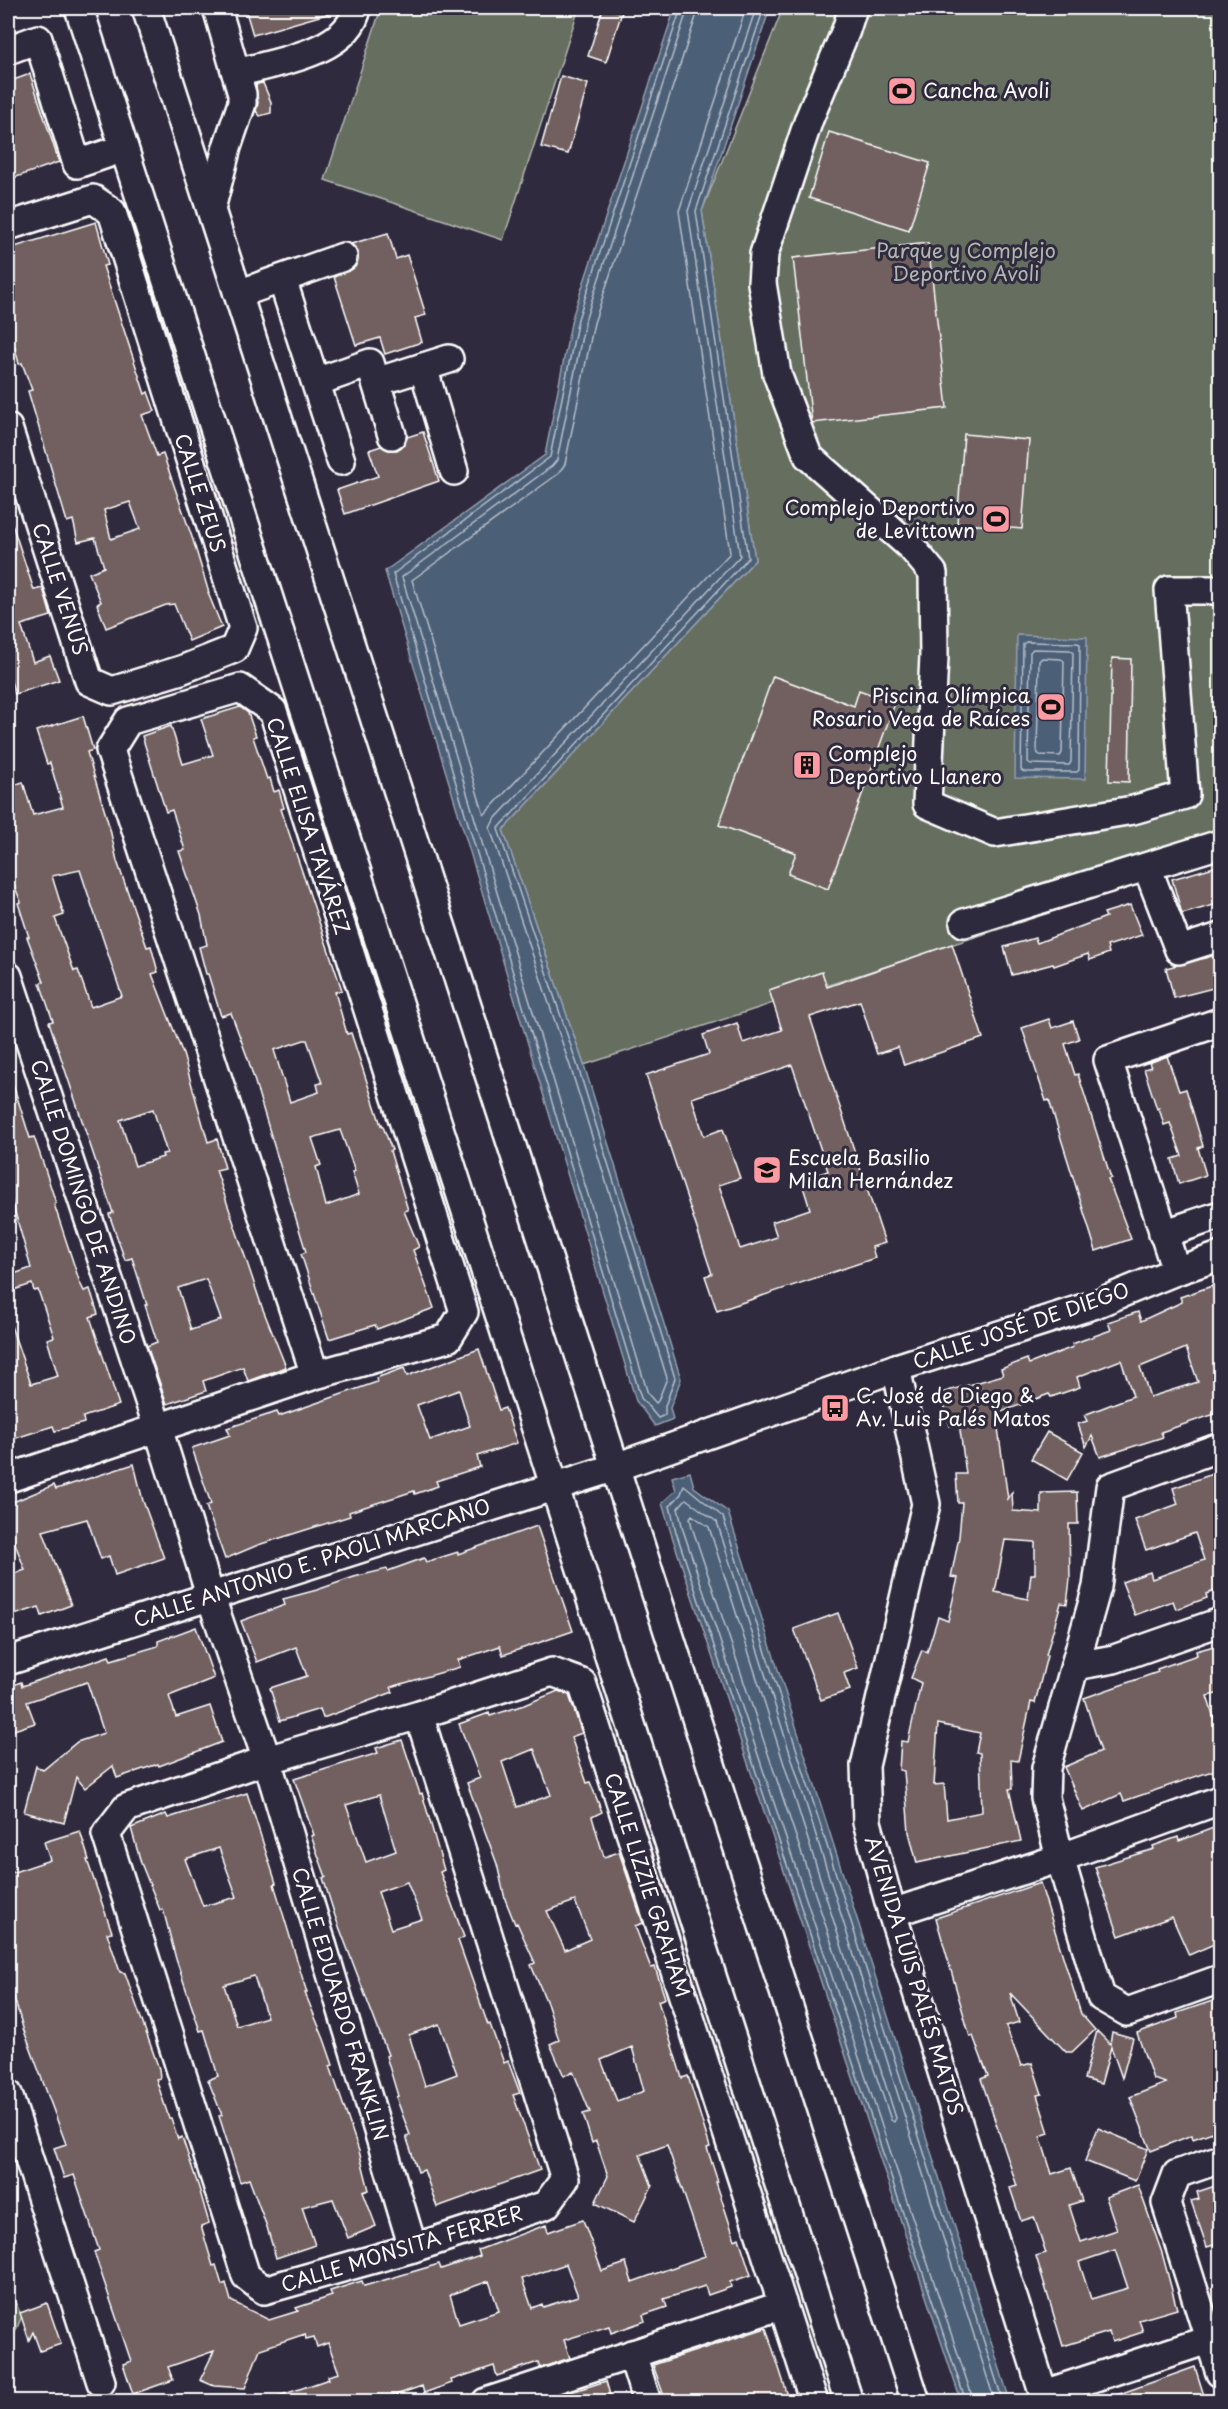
<svg xmlns="http://www.w3.org/2000/svg" width="1228" height="2409" font-family="'Playpen Sans',sans-serif">
	<rect width="100%" height="100%" fill="#2f2a3d"/>
	<filter id="ink" filterUnits="userSpaceOnUse"><feTurbulence type="fractalNoise" baseFrequency=".0167" numOctaves="2"/><feDisplacementMap in="SourceGraphic" scale="12" xChannelSelector="R" yChannelSelector="G"/><feConvolveMatrix kernelMatrix="1 2 1 2 8 2 1 2 1" color-interpolation-filters="sRGB"/></filter>
	<g filter="url(#ink)">
		<g fill="#666e61" stroke="#b2b6b0" stroke-width="1.5">
			<path d="M381,8H579L503,240L325,180Z"/>
			<path d="M783,8H1220V857L584,1065L503,830L755,560L702,211Z"/>
			<path d="M8,2288L22,2316L8,2349Z"/>
		</g>
		<g fill="#4c5f77" stroke="#949fad" stroke-width="1.5">
			<path d="M675,8H770L702,211L755,560L503,830L584,1065L681,1379L670,1408L673,1419L655,1426L636,1401L385,571L545,455L572,318Z"/>
			<path d="M1017,635L1087,637L1085,779L1015,778Z"/>
			<path d="M690,1472L694,1487L728,1512L1010,2401H961L671,1533L662,1503L676,1490L672,1477Z"/>
		</g>
		<g fill="none" stroke-linecap="round" stroke-linejoin="round">
			<g stroke="#b7bfc9" stroke-width="1.5">
				<path d="M681,8L578,319L550,457L393,574L641,1398L658,1418L665,1415V1406L675,1378L578,1067L498,829L748,558L696,211L764,8"/>
				<path d="M688,8L585,321L557,460L552,466L402,577L648,1394L656,1403L658,1401L667,1378L571,1069L490,828L494,820L740,556L688,211L756,8"/>
				<path d="M697,8L696,17L594,323L565,464L558,474L412,580L484,815L730,553L679,211L746,8"/>
				<path d="M1026,642L1077,643L1080,644L1079,770L1077,772H1024L1021,770L1023,644Z"/>
				<path d="M1033,649L1070,650L1073,652L1071,762L1069,765L1031,764L1028,762L1030,652Z"/>
				<path d="M1042,658L1061,659L1064,661L1062,753L1060,756L1040,755L1037,753L1039,661Z"/>
				<path d="M692,1515L709,1527L896,2118L894,2122L891,2120L692,1527L690,1518Z"/>
				<path d="M966,2402L676,1532L670,1506L681,1494L684,1485L723,1517L1003,2402"/>
				<path d="M974,2402L683,1530L678,1508L686,1499L717,1522L995,2402"/>
			</g>
		</g>
		<g fill="#71615f" stroke="#fff" stroke-width="1.5" fill-rule="evenodd">
			<path d="M245,8H334V12L253,35Z"/>
			<path d="M603,8L622,12L606,62L588,56Z"/>
			<path d="M30,74L59,162L8,180V82Z"/>
			<path d="M561,76L588,84L568,154L541,147Z"/>
			<path d="M263,83L271,102V113L260,116L256,111L258,103L256,87L257,84Z"/>
			<path d="M829,132L930,163L909,230L809,198Z"/>
			<path d="M96,222L108,265L103,266L145,394L148,392L155,411L142,415L157,456L163,454L193,540L209,593H208L222,627L189,641L174,604L166,605L106,628L97,604L101,602L89,573L104,567L95,538L78,542L73,520L67,522L28,391L32,390L22,363L19,364L8,320V249ZM130,502L140,529L111,539L104,510Z"/>
			<path d="M388,233L396,259L407,255L426,315L415,318L422,342L385,354L380,338L356,345L334,277L355,267L358,260V252L351,244Z"/>
			<path d="M928,243L947,408L812,423L793,258Z"/>
			<path d="M423,432L439,481L345,514L337,490L378,476L369,450L381,446L389,450H397L404,445L407,437Z"/>
			<path d="M964,434L1029,440L1022,529L957,523Z"/>
			<path d="M10,518L34,590L43,588L51,616L21,625L33,662L50,656L59,680L15,694L8,672V519Z"/>
			<path d="M1112,658L1131,659L1129,782L1109,781Z"/>
			<path d="M773,676L854,706L859,690L895,703L828,889L788,874L796,853L719,825Z"/>
			<path d="M240,707L248,713L256,736L253,737L267,779L270,778L274,792L279,790L284,808L281,809L342,990L335,992L347,1034L351,1033L381,1125L382,1124L392,1150L390,1151L408,1210L404,1211L419,1247L413,1250L434,1308L377,1329L375,1325L329,1339L301,1254L306,1252L248,1059L231,1013L221,1016L208,974H206L199,947L207,945L201,915L179,851L185,850L172,810L166,812L142,736L171,726L183,764L213,755L201,719ZM304,1040H307L322,1083L317,1084L319,1092L290,1102L274,1050ZM340,1130L355,1171L352,1172L359,1194L326,1206L316,1167L321,1165L312,1138Z"/>
			<path d="M83,716L93,750L87,752L110,829L117,861L147,947L151,946L158,972L152,974L183,1054L208,1142L217,1139L225,1168L216,1170L262,1307L286,1367L248,1381L243,1367L203,1381L206,1391L167,1404L147,1346L157,1342L145,1305H147L132,1258L125,1260L109,1214L113,1213L49,1022L53,1021L40,983L44,982L27,937H29L18,903L21,902L8,870V787L23,782L33,815L63,807L50,763L47,764L36,731ZM80,870L122,996L91,1007L78,970L74,971L55,918L64,915L52,876ZM153,1109L167,1153L162,1154L163,1157L135,1166L120,1120ZM206,1279L221,1320L191,1330L178,1288Z"/>
			<path d="M1221,865V903L1182,914L1172,879Z"/>
			<path d="M1130,905L1142,935L1107,946L1109,953L1090,960L1088,954L1054,966L1053,964L1012,975L1004,947L1035,938L1037,943L1106,917L1104,913Z"/>
			<path d="M952,944L983,1038L904,1065L898,1047L877,1054L860,1001L810,1017L885,1243L872,1247L875,1258L717,1311L705,1276L712,1274L646,1075L709,1054L703,1035L737,1023L743,1043L782,1030L769,990L822,972L827,987ZM792,1065L828,1171L801,1180L810,1209L772,1222L777,1237L740,1249L719,1185L740,1178L723,1129L704,1136L692,1098Z"/>
			<path d="M1216,955L1221,973V986L1174,998L1166,968Z"/>
			<path d="M1049,1019L1052,1028L1073,1021L1079,1039L1065,1044L1075,1075L1078,1074L1111,1178L1108,1179L1131,1239L1096,1251L1049,1100L1046,1101L1022,1028Z"/>
			<path d="M1167,1056L1179,1091L1186,1089L1203,1146L1198,1148L1206,1175L1179,1184L1172,1159L1182,1156L1170,1123L1164,1125L1159,1108L1157,1109L1144,1069L1151,1067L1149,1063Z"/>
			<path d="M11,1078L30,1138L34,1137L44,1166L56,1203L54,1204L80,1283L84,1291L90,1289L98,1314L90,1317L119,1405L83,1417L84,1423L55,1431L53,1426L10,1440L8,1432V1323H10L31,1384L58,1376L47,1339L54,1337L38,1290L34,1291L32,1284L8,1292V1276L31,1268L8,1188V1079Z"/>
			<path d="M1212,1286L1221,1312V1412L1161,1432L1163,1437L1100,1457L1092,1436L1086,1447L1078,1424L1087,1421L1084,1415L1133,1396L1121,1360L1077,1377L1080,1387L1051,1397L1049,1394L996,1414L1008,1499L1012,1492L1013,1511L1041,1513V1493L1077,1492L1078,1524H1069L1070,1579L1067,1604L1061,1603L1046,1655L1047,1656L1035,1703L1031,1702L1018,1761L1011,1760L1012,1789H1009L1021,1841L917,1863L909,1832L904,1771L899,1770L901,1741L908,1742L921,1683L911,1678L922,1650L927,1652L938,1617L948,1621L958,1578L951,1577L959,1537L962,1503H958L956,1474H966L959,1423L950,1426L941,1393L1003,1375L1001,1369L1027,1359L1029,1364L1073,1347L1072,1344L1111,1330L1108,1322L1138,1312L1141,1321L1182,1302L1180,1297ZM1186,1348L1198,1382L1150,1397L1140,1367ZM1005,1540L1035,1542V1574H1031L1028,1599L995,1592ZM938,1724L980,1733L976,1752L980,1753L982,1812L947,1819L944,1784L934,1785Z"/>
			<path d="M479,1349L499,1410L505,1408L517,1443L477,1456L480,1467L436,1481L438,1486L415,1494L414,1491L349,1512L350,1516L258,1545L225,1559L206,1506L211,1504L192,1448L230,1435L227,1428L277,1412L279,1416L377,1382L376,1378L404,1368L407,1376ZM459,1390L470,1426L430,1440L417,1405Z"/>
			<path d="M1047,1432L1083,1452L1067,1480L1031,1459Z"/>
			<path d="M134,1464L143,1501L164,1558L115,1575L109,1556L101,1559L87,1519L43,1531L71,1605L42,1616L39,1607L8,1617V1576L25,1570L14,1541L8,1543V1504L54,1485L56,1489Z"/>
			<path d="M1221,1471V1589L1206,1594L1207,1598L1176,1609L1173,1601L1135,1615L1122,1582L1150,1572L1152,1579L1204,1560L1195,1533L1146,1550L1135,1520L1178,1504L1173,1488Z"/>
			<path d="M537,1526L573,1631L503,1655L500,1646L458,1660L460,1667L391,1687L393,1692L323,1718L320,1709L280,1721L270,1688L307,1676L296,1647L257,1662L241,1621L285,1605L283,1599L317,1590L354,1577L387,1569L388,1571L424,1558L426,1562L458,1552V1554Z"/>
			<path d="M838,1613L858,1668L844,1673L850,1690L821,1700L794,1629Z"/>
			<path d="M196,1627L214,1678L169,1696L176,1717L210,1706L222,1742L159,1766L158,1764L117,1778L113,1766L85,1788L76,1777L64,1823L24,1812L36,1766L43,1770L77,1742L104,1733L87,1682L27,1702L35,1723L8,1732V1687L21,1682L22,1686L109,1656L111,1660L158,1646V1641Z"/>
			<path d="M1221,1644V1693L1207,1696L1221,1740V1768L1124,1801L1121,1794L1083,1811L1064,1767L1101,1751L1084,1698L1158,1672L1157,1669L1197,1655L1196,1651Z"/>
			<path d="M558,1691L569,1695L582,1733L571,1737L587,1783L590,1782L602,1812L592,1817L604,1857L619,1852L629,1881L643,1923L635,1926L651,1968L655,1967L665,1998L658,2001L682,2078L688,2076L710,2147L707,2148L718,2182H716L735,2240L739,2238L751,2275L730,2282L731,2287L708,2295L705,2286L664,2299L667,2307L643,2315L645,2321L611,2333L609,2326L564,2340L570,2358L540,2368L538,2362L497,2376L494,2366L451,2380L452,2383L424,2393L422,2386L375,2402H270V2399L329,2379L328,2376L339,2373L328,2343L317,2347L314,2337L306,2339L305,2334L260,2349L245,2388L214,2386L200,2380L214,2351L168,2367L173,2380L133,2394L123,2364L131,2361L94,2252L99,2250L74,2175L64,2178L54,2148L66,2144L23,2028L8,1977V1874L50,1860L44,1842L80,1831L89,1860H87L112,1932L107,1933L120,1972L125,1973L159,2069L160,2078L156,2079L169,2118H171L178,2139L182,2137L199,2188L209,2223L201,2226L213,2266L216,2265L222,2285L226,2283L231,2301L269,2320L298,2311L296,2308L332,2296L330,2291L362,2281L364,2286L439,2264L441,2269L480,2256L478,2250L546,2225L548,2232L583,2220L602,2271L626,2263L632,2282L705,2256L667,2145L640,2155L652,2186L634,2222L595,2203L608,2176L596,2141L592,2143L583,2114L590,2112L573,2071L564,2076L550,2044L559,2040L547,2003L531,1965L535,1963L517,1923L515,1924L505,1899L497,1864L467,1783L480,1778L459,1724L489,1713L490,1716L524,1705ZM534,1749L551,1795L517,1807L502,1762ZM575,1901L590,1939L565,1950L547,1911ZM632,2047L644,2091L617,2101L601,2060ZM566,2264L578,2296L543,2307L542,2304L532,2308L522,2279ZM489,2281L499,2311L459,2324L450,2295Z"/>
			<path d="M402,1740L420,1794L422,1793L444,1870L440,1872L464,1937L458,1940L488,2025L490,2024L504,2063L508,2061L520,2093L513,2095L540,2170L437,2207L424,2170L418,2172L406,2136L410,2135L396,2097L398,2096L386,2056L388,2055L335,1916L323,1878L326,1877L311,1836L314,1835L294,1779L378,1753L376,1748ZM379,1795L396,1851L366,1862L346,1805ZM407,1882L422,1919L391,1929L378,1892ZM439,2024L457,2074L425,2086L409,2035Z"/>
			<path d="M247,1793L276,1883L274,1884L307,1993H305L324,2039L333,2065L330,2066L359,2151L369,2190L363,2192L376,2226L348,2238L333,2199L302,2207L315,2245L276,2258L267,2227L249,2179L240,2182L219,2116L222,2115L208,2080L218,2076L204,2030L200,2031L176,1959L163,1909L160,1910L141,1863L131,1828L166,1814L168,1818ZM219,1848L237,1897L203,1906L185,1859ZM254,1976L267,2017L237,2026L224,1985Z"/>
			<path d="M1221,1825V1941L1189,1955L1172,1917L1119,1936L1095,1867L1154,1849L1153,1846L1178,1837L1179,1841Z"/>
			<path d="M1040,1883L1081,2014L1095,2030L1072,2052H1066L1010,1993L1019,2022L1006,2026L1021,2066L1032,2063L1042,2094L1037,2095L1049,2133L1040,2136L1052,2174L1071,2168L1082,2201L1069,2205L1081,2242L1117,2230L1106,2197L1138,2185L1162,2253L1177,2309L1139,2320L1143,2332L1112,2342L1109,2332L1063,2346L1036,2256L1046,2253L1034,2217L1021,2221L1010,2188L1017,2186L981,2079L988,2076L973,2036L970,2037L936,1918ZM1115,2250L1128,2288L1091,2299L1079,2262Z"/>
			<path d="M1221,1998V2129L1193,2139L1192,2135L1151,2151L1130,2097L1166,2083L1153,2079L1137,2033L1178,2018L1177,2013Z"/>
			<path d="M1097,2031L1110,2044L1112,2032L1133,2038L1122,2078L1111,2047L1101,2084L1084,2079Z"/>
			<path d="M1098,2128L1148,2149L1135,2181L1085,2161Z"/>
			<path d="M1221,2184V2243L1207,2247L1191,2201L1199,2199L1197,2192Z"/>
			<path d="M47,2303L61,2344L40,2351L33,2332L29,2340L20,2313Z"/>
			<path d="M766,2328L790,2402H666L653,2365Z"/>
			<path d="M1195,2367L1206,2402H1108V2398Z"/>
			<path d="M606,2381L612,2402H553L552,2398Z"/>
		</g>
		<g fill="none" stroke-linecap="round" stroke-linejoin="round">
			<g stroke="#fff" stroke-width="32">
				<g id="minor">
					<path d="M79,8L849,2402"/>
					<path d="M146,8L916,2402"/>
					<path d="M853,8L846,30L809,119L764,254L762,283L777,374L808,456L912,548L933,573L934,656L927,804L995,833L1133,810L1185,795L1169,590H1220"/>
					<path d="M8,50L38,39L77,164L124,148"/>
					<path d="M236,73C273,63 349,53 357,8"/>
					<path d="M211,209L227,147L242,103V94L217,8"/>
					<path d="M8,226L93,199L112,212L243,628L234,649L181,670L112,691L89,681L8,428"/>
					<path d="M282,279L341,461"/>
					<path d="M238,294L343,257"/>
					<path d="M423,367L454,471"/>
					<path d="M316,382L370,363L392,435"/>
					<path d="M376,382L449,359"/>
					<path d="M1147,867L1179,950L1220,937"/>
					<path d="M964,923L1220,844"/>
					<path d="M8,976L158,1428L210,1595L267,1760L413,2248"/>
					<path d="M1163,1234L1220,1215"/>
					<path d="M1176,1271L1108,1060L1220,1022"/>
					<path d="M896,1368L926,1504L865,1766L867,1822L892,1913L1046,2402"/>
					<path d="M1220,1447L1110,1487L1097,1587L1046,1768L1045,1798L1060,1858L1101,1997L1127,2012L1220,1979"/>
					<path d="M8,1474L12,1477L315,1375L448,1338L464,1312L273,711L240,688L128,721L110,750L315,1375"/>
					<path d="M8,1661L616,1467L896,1368L1093,1305L1176,1271L1220,1256"/>
					<path d="M1075,1666L1114,1659L1220,1622"/>
					<path d="M419,1715L565,2179L546,2205L413,2248L264,2290L246,2276L106,1834L126,1808L267,1760L419,1715L552,1672L582,1683L814,2402"/>
					<path d="M892,1913L1060,1858L1220,1800"/>
					<path d="M8,2094L101,2382"/>
					<path d="M1220,2159L1177,2174L1166,2203L1220,2373"/>
					<path d="M632,2354L647,2402"/>
					<path d="M1044,2394L1220,2336"/>
					<path d="M486,2402L783,2305"/>
				</g>
			</g>
			<use href="#minor" stroke="#2f2a3d" stroke-width="27"/>
		</g>
	</g>
	<defs>
		<g id="stadium-square" transform="scale(1.5)"><rect x="-9" y="-9" width="18" height="18" rx="4" fill="#ff9aa2" stroke="#2f2a3d"/><path d="M0-5a6.5 5 0 1 0 0 10a6.5 5 0 1 0 0-10ZM-3.5-1.8h7v3.6h-7Z" fill="#111"/></g>
		<g id="building-square" transform="scale(1.5)"><rect x="-9" y="-9" width="18" height="18" rx="4" fill="#ff9aa2" stroke="#2f2a3d"/><path d="M-4-6H4V6H1V3H-1V6H-4ZM-2.5-4.3h1.7v1.8h-1.7ZM.8-4.3h1.7v1.8H.8ZM-2.5-1h1.7V.8h-1.7ZM.8-1h1.7V.8H.8Z" fill="#111"/></g>
		<g id="school-square" transform="scale(1.5)"><rect x="-9" y="-9" width="18" height="18" rx="4" fill="#ff9aa2" stroke="#2f2a3d"/><path d="M0-5L7-2L0 1L-7-2ZM-4 1L0 2.5L4 1V4Q0 6-4 4Z" fill="#111"/></g>
		<g id="bus-square" transform="scale(1.5)"><rect x="-9" y="-9" width="18" height="18" rx="4" fill="#ff9aa2" stroke="#2f2a3d"/><path d="M-5-6H5V4H4V6H2V4H-2V6H-4V4H-5ZM-3.5-4V0h7V-4ZM-3.5 1.2v1.5H-2V1.2ZM2 1.2v1.5H3.5V1.2Z" fill="#111"/></g>
	</defs>
	<g fill-rule="evenodd">
		<use href="#stadium-square" x="902" y="91"/>
		<use href="#stadium-square" x="996" y="519"/>
		<use href="#stadium-square" x="1051" y="707"/>
		<use href="#building-square" x="807" y="765"/>
		<use href="#school-square" x="767" y="1170"/>
		<use href="#bus-square" x="835" y="1408"/>
	</g>
	<g text-anchor="middle" stroke-width="6" stroke-linejoin="round" paint-order="stroke">
		<g font-size="20" fill="#fff" stroke="#2f2a3d" text-anchor="start">
			<text x="923" y="98">Cancha Avoli</text>
			<text x="975" y="515" text-anchor="end">Complejo Deportivo<tspan x="975" dy="23">de Levittown</tspan></text>
			<text x="1030" y="703" text-anchor="end">Piscina Olímpica<tspan x="1030" dy="23">Rosario Vega de Raíces</tspan></text>
			<text x="828" y="761">Complejo<tspan x="828" dy="23">Deportivo Llanero</tspan></text>
			<text x="788" y="1165">Escuela Basilio<tspan x="788" dy="23">Milan Hernández</tspan></text>
			<text x="856" y="1403">C. José de Diego &amp;<tspan x="856" dy="23">Av. Luis Palés Matos</tspan></text>
		</g>
		<g font-size="20" fill="#b2b6b0" stroke="#2f2a3d">
			<text x="966" y="258">Parque y Complejo<tspan x="966" dy="23">Deportivo Avoli</tspan></text>
		</g>
		<g font-size="20" fill="#fff" stroke="#2f2a3d">
			<text transform="translate(200 493) rotate(72)" y="7">CALLE ZEUS</text>
			<text transform="translate(60 589) rotate(72)" y="7">CALLE VENUS</text>
			<text transform="translate(308 826) rotate(72)" y="7">CALLE ELISA TAVÁREZ</text>
			<text transform="translate(83 1202) rotate(72)" y="7">CALLE DOMINGO DE ANDINO</text>
			<text transform="translate(1021 1326) rotate(-19)" y="7">CALLE JOSÉ DE DIEGO</text>
			<text transform="translate(312 1563) rotate(-18)" y="7">CALLE ANTONIO E. PAOLI MARCANO</text>
			<text transform="translate(647 1885) rotate(72)" y="7">CALLE LIZZIE GRAHAM</text>
			<text transform="translate(914 1976) rotate(73)" y="7">AVENIDA LUIS PALÉS MATOS</text>
			<text transform="translate(340 2004) rotate(73)" y="7">CALLE EDUARDO FRANKLIN</text>
			<text transform="translate(402 2249) rotate(-17)" y="7">CALLE MONSITA FERRER</text>
		</g>
	</g>
	<rect width="1228" height="2409" fill="none" stroke="#2f2a3d" stroke-width="30"/>
	<rect x="15" y="15" width="1198" height="2379" fill="none" stroke="#fff" stroke-width="2" filter="url(#ink)"/>
</svg>
